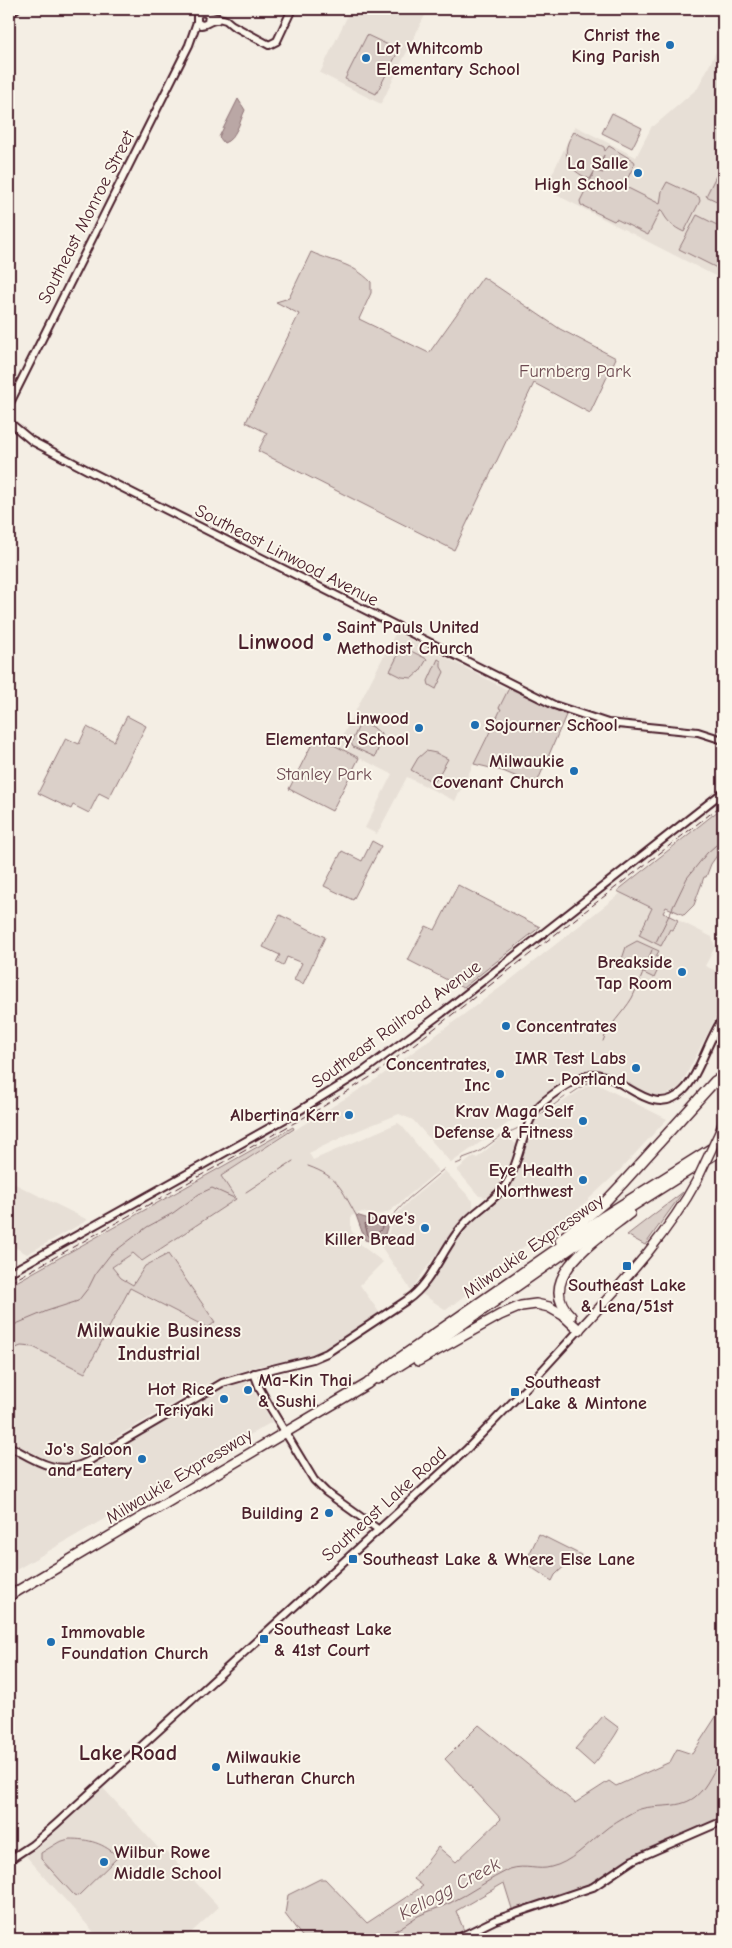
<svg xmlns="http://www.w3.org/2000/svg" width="732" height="1948" font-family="'Comic Neue',sans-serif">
	<rect width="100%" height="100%" fill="#f4eee4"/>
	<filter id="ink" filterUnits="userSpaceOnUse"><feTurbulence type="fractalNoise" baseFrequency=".02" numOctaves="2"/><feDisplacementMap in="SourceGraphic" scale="10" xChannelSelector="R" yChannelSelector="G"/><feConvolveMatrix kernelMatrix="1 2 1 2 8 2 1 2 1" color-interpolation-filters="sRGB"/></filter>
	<g filter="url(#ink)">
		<g fill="#e7dfd6">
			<path d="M330,9H428L381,104L320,73L347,17Z"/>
			<path d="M723,38V280L545,189L575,126L636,157L652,126H654L698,88Z"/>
			<path d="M396,632L508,690L500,707L501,709L455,801L407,777L377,834L365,828L392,774L337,747Z"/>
			<path d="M621,893L652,908L639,935L670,928L673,930L678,920L712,937L715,947L705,966L723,974V1009L715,1019L680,1087L668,1094L655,1096L598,1070H584L451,1163L413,1120L399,1114L349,1134L309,1153L313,1160L398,1123L402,1126L438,1171L390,1211L383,1214L374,1215L362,1212L351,1216V1230L362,1246L383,1262L360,1285L381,1315L325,1350L305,1358L258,1366L210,1382L72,1463L52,1462L9,1441V1360L16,1348L21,1346L33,1347L85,1373L130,1288L208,1328L214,1322L146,1266L133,1285L121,1278L112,1267L133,1253L236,1199L221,1176L378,1078L509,981Z"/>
			<path d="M593,1082L667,1119L620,1170L576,1211L493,1268L495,1272L446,1310L422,1294L461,1232L508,1188L519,1165L533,1121Z"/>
			<path d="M507,1134L518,1147L508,1173L500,1187L494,1193L487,1197L479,1196L457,1170L474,1156L477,1158L499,1139Z"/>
			<path d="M445,1171L473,1201V1208L459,1222L411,1290L380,1245L389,1232L391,1221L410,1200Z"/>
			<path d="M9,1181L88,1220L27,1254L9,1244Z"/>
			<path d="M247,1380L272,1422L9,1574V1452L47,1471L57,1474L74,1473L82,1470L217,1390Z"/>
			<path d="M103,1788L162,1852L165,1850L219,1907L184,1939H100L26,1856L39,1847Z"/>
		</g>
		<g fill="#dbd0c9" stroke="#92787a">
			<path d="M367,35L399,50L376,94L345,79Z"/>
			<path d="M612,113L642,128L632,148L602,133Z"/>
			<path d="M574,132L604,147L605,151L609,146L634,161L635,163L624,186L660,204L662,191L667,182L699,197L700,201L684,232C673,227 666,221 661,209L648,235L616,219L614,221L581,205L580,201L595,171L603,173L602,162L604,155L590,179C567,171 559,152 574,132Z"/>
			<path d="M716,176L723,180V204L706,196Z"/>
			<path d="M697,215L723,228V271L679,249Z"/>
			<path d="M311,252C335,263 351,262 371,282V293L359,319L429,353L483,277L560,329L616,358L590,413L534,383L454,550L258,451L267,433L246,422L299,314L276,302L289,298Z"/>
			<path d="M405,648L427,659L420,671L412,678L402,677L390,671L401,649Z"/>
			<path d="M438,659L441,661V667L444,672L436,689L429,685L428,681Z"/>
			<path d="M509,688L566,715L536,785L503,771L474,764L501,709L499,708Z"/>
			<path d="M127,716L146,726L109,798L99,793L89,813L73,805L71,809L38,793L66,738L79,744L87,727L114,741Z"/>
			<path d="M361,721L373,727L381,734L380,744L375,757L353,747L351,743Z"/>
			<path d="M316,736L359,758L332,811L289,789Z"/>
			<path d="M426,751L436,753L448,759L436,780L433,782L411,770L418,758Z"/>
			<path d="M723,807V847L711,864L706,877H704L694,905L684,915L666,907L663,913L678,920L673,930L670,929L661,946L639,935L652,908L617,891Z"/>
			<path d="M372,841L381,846L353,900L324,886L342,851L362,861Z"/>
			<path d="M458,885L540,927L463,988L408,960L426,926L435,930Z"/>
			<path d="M280,915L325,937L303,984L294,980L302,963L287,957L283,966L276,962L280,955L263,947Z"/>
			<path d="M637,941L659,951L656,956L663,959L654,978L621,962L626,947Z"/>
			<path d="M293,1127L294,1129L221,1176L236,1199L142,1261L133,1253L112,1267L121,1278L133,1285L145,1266L168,1254L215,1322L208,1328L130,1288L85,1373L33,1347L21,1346L16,1348L9,1359V1286Z"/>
			<path d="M683,1192L645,1245L627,1235Z"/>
			<path d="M539,1534L581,1555L579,1559L574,1557L555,1575L552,1581L525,1563Z"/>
			<path d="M719,1712L723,1725V1818L625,1863L601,1880L513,1912L504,1883L456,1911L465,1933L453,1939H304L285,1914L288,1895L320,1879H325L367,1923L423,1886L414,1879L438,1847L456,1862L501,1819L445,1759L479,1725L575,1803L609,1781L616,1786L670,1762L677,1749L692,1754Z"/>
			<path d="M603,1716L619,1728C618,1733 598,1760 593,1765L575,1749Z"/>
			<path d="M69,1839C89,1839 104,1843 118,1857L78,1896L74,1895L41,1859V1853L59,1842Z"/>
		</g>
		<g fill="#baa7a5" stroke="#8d7174">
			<path d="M238,99L245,110C240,121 236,139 224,143L219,137Z"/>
			<path d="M356,1215L369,1219L384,1217L388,1224L385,1234L373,1242L365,1240Z"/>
		</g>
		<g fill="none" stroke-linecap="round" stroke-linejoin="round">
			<path stroke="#77555c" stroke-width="1" d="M381,1222L383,1225L380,1231L373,1237L368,1236L365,1224Z"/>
			<g stroke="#8d7174" stroke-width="1">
				<path d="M656,942L687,878L707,853L723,839"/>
				<path d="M603,1041C607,1027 624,1012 632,998C640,983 645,966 652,950"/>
				<path d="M571,1094L589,1082"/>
				<path d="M537,1117L565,1097"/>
				<path d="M456,1164L461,1162L463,1158L479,1152L501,1136L525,1125"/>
				<path d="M308,1166C339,1177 341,1189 356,1215"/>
				<path d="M246,1192L293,1161"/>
				<path d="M387,1222L408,1199L444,1169"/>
				<path d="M9,1327L47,1311L78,1301L89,1287L96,1273L110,1255L147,1227L173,1213L199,1194L212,1188L234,1198"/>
				<path d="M330,1939C356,1925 362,1942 385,1935C396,1932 408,1922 418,1916C428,1911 439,1908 450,1903C471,1893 489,1879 510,1869C526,1864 538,1871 551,1867C570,1863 587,1845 601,1833C610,1825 622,1818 633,1812C651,1802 677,1811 695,1797C709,1786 712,1770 723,1758"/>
			</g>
			<g stroke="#4a1f2b" stroke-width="10">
				<g id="secondary">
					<path d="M9,15L16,9"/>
					<path d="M208,15L226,20L232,25L269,45L277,41L292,9"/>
					<path d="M208,22L209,16L206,13L201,12L197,15V22L201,25C208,25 210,19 217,20"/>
					<path d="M9,405L189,45L197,22"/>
					<path d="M9,422L32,441L93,473L554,705L608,723L698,732L723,740"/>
					<path d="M9,1273L294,1114L365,1070L442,1013L723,792"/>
					<path d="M254,1373L260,1389L270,1407L314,1480L326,1492L379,1530"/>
					<path d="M9,1446C35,1460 57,1477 87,1462L222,1383L260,1372L313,1359L327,1353L407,1300C434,1282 443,1245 466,1222C478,1209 497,1199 507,1183C520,1162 524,1119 541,1104C552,1094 579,1075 593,1074C623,1074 652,1121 683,1091C699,1076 709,1037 723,1018"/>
					<path d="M9,1860L32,1845L56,1824L466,1450L527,1387L579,1330"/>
					<path d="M456,1939L495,1920L593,1887L633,1860L723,1821"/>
				</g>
			</g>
			<g stroke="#4a1f2b" stroke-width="11">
				<g id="primary">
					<path d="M720,1131L723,1122"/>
					<path d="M579,1330C622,1283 667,1236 697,1180"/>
				</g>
			</g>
			<g stroke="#4a1f2b" stroke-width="12">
				<g id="highway">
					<path d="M560,1240L605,1202L622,1184L715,1081L723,1076"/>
					<path d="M571,1316C531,1278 603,1235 630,1213"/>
					<path d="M418,1361L500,1315L521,1306L536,1304L549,1307L563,1315L579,1330"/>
					<path d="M378,1379L437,1342L617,1216L723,1149"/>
					<path d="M9,1596L367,1384L394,1362L604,1216L723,1141"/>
				</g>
			</g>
			<use href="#secondary" stroke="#fbf7ec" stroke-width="6"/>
			<use href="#primary" stroke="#fbf7ec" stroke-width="8"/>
			<use href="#highway" stroke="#fbf7ec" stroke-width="9"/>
			<path stroke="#4a1f2b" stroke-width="1" stroke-dasharray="8 4" stroke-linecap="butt" d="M9,1283L319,1109L377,1073L723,804"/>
			<g stroke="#4a1f2b" stroke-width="11" stroke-linecap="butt">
				<path id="primary-bridge" d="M697,1180L720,1131"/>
			</g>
			<use href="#primary-bridge" stroke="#fbf7ec" stroke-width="8"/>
		</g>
	</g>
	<g fill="#1f6fb2" stroke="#fbf7ec" stroke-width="2">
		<circle cx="670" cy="45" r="5"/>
		<circle cx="366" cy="58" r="5"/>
		<circle cx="638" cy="173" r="5"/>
		<circle cx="327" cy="637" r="5"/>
		<circle cx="475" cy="725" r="5"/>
		<circle cx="419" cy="728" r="5"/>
		<circle cx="574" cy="771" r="5"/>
		<circle cx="682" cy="972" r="5"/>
		<circle cx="506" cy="1026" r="5"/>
		<circle cx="636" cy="1068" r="5"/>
		<circle cx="500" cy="1074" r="5"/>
		<circle cx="349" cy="1115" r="5"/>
		<circle cx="583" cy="1121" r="5"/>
		<circle cx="583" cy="1180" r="5"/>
		<circle cx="425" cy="1228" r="5"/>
		<rect x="622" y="1261" width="10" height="10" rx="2.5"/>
		<circle cx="248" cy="1390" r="5"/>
		<rect x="510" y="1387" width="10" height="10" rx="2.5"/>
		<circle cx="224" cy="1399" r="5"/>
		<circle cx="142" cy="1459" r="5"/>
		<circle cx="329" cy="1513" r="5"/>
		<rect x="348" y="1554" width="10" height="10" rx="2.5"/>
		<rect x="259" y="1634" width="10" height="10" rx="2.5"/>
		<circle cx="51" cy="1642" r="5"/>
		<circle cx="216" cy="1767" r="5"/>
		<circle cx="104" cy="1862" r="5"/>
	</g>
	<g text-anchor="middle" stroke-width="4" stroke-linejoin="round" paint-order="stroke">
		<g font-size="18" font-weight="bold" fill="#4a1f2b" stroke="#fbf7ec" text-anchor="end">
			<text x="660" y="41">Christ the<tspan x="660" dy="21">King Parish</tspan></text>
			<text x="376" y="54" text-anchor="start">Lot Whitcomb<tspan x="376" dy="21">Elementary School</tspan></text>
			<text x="628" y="169">La Salle<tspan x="628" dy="21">High School</tspan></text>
			<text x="337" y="633" text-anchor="start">Saint Pauls United<tspan x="337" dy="21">Methodist Church</tspan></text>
			<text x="409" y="724">Linwood<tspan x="409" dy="21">Elementary School</tspan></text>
			<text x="485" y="731" text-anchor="start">Sojourner School</text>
			<text x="564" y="767">Milwaukie<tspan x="564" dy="21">Covenant Church</tspan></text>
			<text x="672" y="968">Breakside<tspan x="672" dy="21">Tap Room</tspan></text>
			<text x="516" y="1032" text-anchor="start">Concentrates</text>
			<text x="626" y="1064">IMR Test Labs<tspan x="626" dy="21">- Portland</tspan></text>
			<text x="490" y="1070">Concentrates,<tspan x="490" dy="21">Inc</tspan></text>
			<text x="573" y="1117">Krav Maga Self<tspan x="573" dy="21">Defense &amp; Fitness</tspan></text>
			<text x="339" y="1121">Albertina Kerr</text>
			<text x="573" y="1176">Eye Health<tspan x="573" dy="21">Northwest</tspan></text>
			<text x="415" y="1224">Dave's<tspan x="415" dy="21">Killer Bread</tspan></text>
			<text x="627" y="1291" text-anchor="middle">Southeast Lake<tspan x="627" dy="21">&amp; Lena/51st</tspan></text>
			<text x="258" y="1386" text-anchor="start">Ma-Kin Thai<tspan x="258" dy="21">&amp; Sushi</tspan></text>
			<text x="525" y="1388" text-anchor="start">Southeast<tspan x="525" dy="21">Lake &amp; Mintone</tspan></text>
			<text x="214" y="1395">Hot Rice<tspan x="214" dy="21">Teriyaki</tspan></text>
			<text x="132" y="1455">Jo's Saloon<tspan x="132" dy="21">and Eatery</tspan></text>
			<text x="319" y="1519">Building 2</text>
			<text x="363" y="1565" text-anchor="start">Southeast Lake &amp; Where Else Lane</text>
			<text x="274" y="1635" text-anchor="start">Southeast Lake<tspan x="274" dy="21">&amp; 41st Court</tspan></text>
			<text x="61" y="1638" text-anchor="start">Immovable<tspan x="61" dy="21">Foundation Church</tspan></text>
			<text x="226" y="1763" text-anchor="start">Milwaukie<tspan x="226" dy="21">Lutheran Church</tspan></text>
			<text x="114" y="1858" text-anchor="start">Wilbur Rowe<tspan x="114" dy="21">Middle School</tspan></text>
		</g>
		<g font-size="18" fill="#4a1f2b" stroke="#fbf7ec">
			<text transform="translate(86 217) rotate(-63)" y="6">Southeast Monroe Street</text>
			<text transform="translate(287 555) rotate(27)" y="6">Southeast Linwood Avenue</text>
			<text transform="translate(396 1024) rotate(-36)" y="6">Southeast Railroad Avenue</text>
			<text transform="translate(533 1246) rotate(-35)" y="6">Milwaukie Expressway</text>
			<text transform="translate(179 1476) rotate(-31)" y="6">Milwaukie Expressway</text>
			<text transform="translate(384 1504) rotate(-42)" y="6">Southeast Lake Road</text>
		</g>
		<g font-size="18" fill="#6e4b52" stroke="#fbf7ec">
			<text x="575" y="377">Furnberg Park</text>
			<text x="324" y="780">Stanley Park</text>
		</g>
		<g font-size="19" font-style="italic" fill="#714f56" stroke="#fbf7ec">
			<text transform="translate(449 1888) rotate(-28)" y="7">Kellogg Creek</text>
		</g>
		<g font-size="20" font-weight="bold" fill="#4a1f2b" stroke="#fbf7ec">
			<text x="159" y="1337">Milwaukie Business<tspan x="159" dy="23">Industrial</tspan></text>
		</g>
		<g font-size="22" font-weight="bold" fill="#4a1f2b" stroke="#fbf7ec">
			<text x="276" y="649">Linwood</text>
			<text x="128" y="1760">Lake Road</text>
		</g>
	</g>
	<rect width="732" height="1948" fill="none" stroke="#fbf7ec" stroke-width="30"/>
	<rect x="15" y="15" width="702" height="1918" fill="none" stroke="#4a1f2b" stroke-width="2" filter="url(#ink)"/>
</svg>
